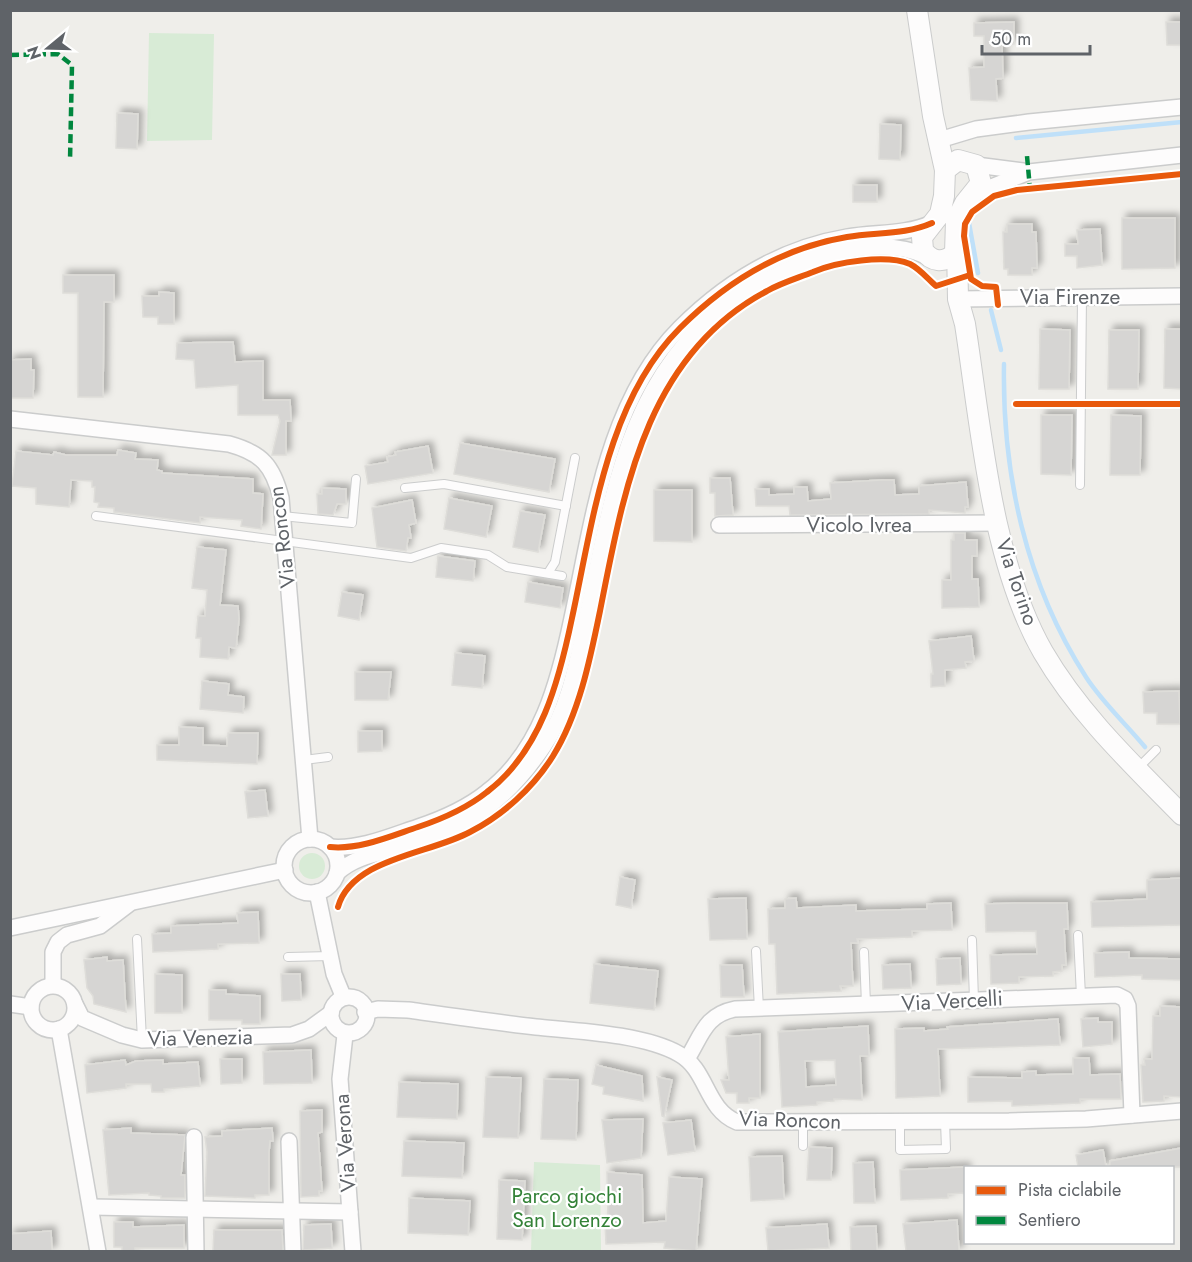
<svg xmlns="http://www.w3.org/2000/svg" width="1192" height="1262" font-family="Jost,sans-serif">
	<defs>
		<filter id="shadow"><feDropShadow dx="4.5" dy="-4.5" stdDeviation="3" flood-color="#0004"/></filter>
	</defs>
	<rect width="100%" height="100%" fill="#efeeea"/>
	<g fill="#d8ebd6">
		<path d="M149,33L214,34L212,140L147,141Z"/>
		<circle cx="312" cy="866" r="13"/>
		<path d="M534,1162L600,1165L601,1251H531Z"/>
	</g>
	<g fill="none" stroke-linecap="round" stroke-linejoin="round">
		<g stroke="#bfe0f9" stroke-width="4.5">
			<path d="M1016,138L1182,122"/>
			<path d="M969,223L978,273"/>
			<path d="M991,310L1001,350"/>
			<path d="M1004,364C1002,474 1026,584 1086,677C1102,702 1126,724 1145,747"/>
		</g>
	</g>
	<g fill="#d6d5d3" stroke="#deddd9" stroke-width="1.5" fill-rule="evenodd" filter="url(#shadow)">
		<path d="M1014,22V44H1002L1003,78L996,79L997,101L971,100L969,68L984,67V36H974V23Z"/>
		<path d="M1166,22H1182V45H1167Z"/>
		<path d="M117,113L138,114L137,149L116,148Z"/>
		<path d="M880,124L901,125L900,160L879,159Z"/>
		<rect x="853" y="185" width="24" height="17"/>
		<path d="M1122,218H1175V268L1122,269Z"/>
		<path d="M1007,224H1032V232H1036L1037,268H1032V275H1008V269H1004L1003,232H1007Z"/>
		<path d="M1100,229L1102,265L1077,268V256H1065V244H1078L1077,230Z"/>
		<path d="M63,275H114V302H104L103,397H78V293H63Z"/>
		<path d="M159,292L174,293V324H158V317H143L142,296H159Z"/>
		<path d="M1040,329L1070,330L1069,389H1039Z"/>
		<path d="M1165,329H1182V389L1164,388Z"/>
		<path d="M1109,330H1139L1138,389H1108Z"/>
		<path d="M233,342L235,362L263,361V400H290L291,421H286V455H272L280,421L278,415H238V385L196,388L194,360L176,359L177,343Z"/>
		<path d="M31,359V370H34L33,398H10V360Z"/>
		<path d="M1041,415H1072L1071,475L1041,474Z"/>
		<path d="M1111,415L1141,416L1140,475H1110Z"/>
		<path d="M460,443L555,459L549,492L454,474Z"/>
		<path d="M428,446L433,473L368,484L365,466L388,462L387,457L396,455L395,452Z"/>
		<path d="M118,450L136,453L135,459L158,460L157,470L162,471V473L253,479V493L263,494L261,529L241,526L242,520L200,517V523L114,512V508L98,507L99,503L94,502L95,487H92V481L71,480L69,507L36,504V488L12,486L16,451L53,455L54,452L66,455H117Z"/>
		<path d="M710,478H730L733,515L715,516V493H710Z"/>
		<path d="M882,480H894L895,495L919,494V486L966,482L968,507H965V513L929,510V514L790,515L789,506H756L755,489H769V495L794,494V487H807L808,501L831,499L830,483Z"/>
		<path d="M322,488L346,489V504H337L333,515L318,514L317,494H322Z"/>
		<path d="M654,490H692V542L654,541Z"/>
		<path d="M449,498L492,506L486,537L444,529Z"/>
		<path d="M412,500L416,523L409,525L411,538H408L406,551L377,547L372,508Z"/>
		<path d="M520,511L545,515L538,552L513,547Z"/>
		<path d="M954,533H965V540H977V556H972V579H978L979,607L942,608V580H951V540H954Z"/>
		<path d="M197,547L226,550L220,605L238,606L239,619L236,648L229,647L228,659L200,657L201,638H196L198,616H205L207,590L192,588Z"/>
		<path d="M438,556L475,561L473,581L436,577Z"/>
		<path d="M528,582L563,588L560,608L525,602Z"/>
		<path d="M342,592L363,595L359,620L338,616Z"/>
		<path d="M971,636L974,661L965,662L966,668L945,670V686L931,687V674H933L929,641Z"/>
		<path d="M455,653L485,656L482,688L452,685Z"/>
		<path d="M355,672H391L388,700H355Z"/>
		<path d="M202,681L229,684L228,695L244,697L243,713L200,709Z"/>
		<path d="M1179,691L1180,724H1157V713H1144L1143,692Z"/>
		<path d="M179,727L203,728V745L227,746L228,733H258L257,764L157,760V745H179Z"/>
		<path d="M358,731H382V751L358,752Z"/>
		<path d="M265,790L268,816L248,818L245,792Z"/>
		<path d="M620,877L635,880L631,908L616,905Z"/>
		<path d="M1182,878V925L1092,927L1091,902L1147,899V880Z"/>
		<path d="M746,898L747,939L710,940L708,899Z"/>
		<path d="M796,898L797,908L856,905V911L927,909V904L951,903L952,930L912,931V937L857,939L858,943H851L853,986H840L841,991L777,994L775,944H769L768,909L785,908V899Z"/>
		<path d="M1016,903H1067L1068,929H1064L1066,965H1062V971L1053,972V976L1019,977V983L991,984L990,955L1037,954L1036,931L986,932L985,904Z"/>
		<path d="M258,912L259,943L218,944V949L153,952L152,934L171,933V926L238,923L237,913Z"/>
		<path d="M1129,952V958L1182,959V980L1142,979V975L1095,977L1094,953Z"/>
		<path d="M107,957V961L123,960L126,1012L94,1004L93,996L87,988L84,960Z"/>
		<path d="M960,958L961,984L937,985L936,959Z"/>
		<path d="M594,964L658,971L654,1010L590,1003Z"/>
		<path d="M910,964L911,988L883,989L882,965Z"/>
		<path d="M720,965H742L744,997H721Z"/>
		<path d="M155,974L182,975V1013H155Z"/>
		<path d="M281,974H300L301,1000L282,1001Z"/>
		<path d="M209,990H226V994L260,996V1024H242V1020H209Z"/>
		<path d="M1160,1006L1182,1007V1097L1164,1096V1101L1143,1102L1141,1065H1145L1144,1059H1152L1153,1016H1160Z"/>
		<path d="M1098,1018V1022H1112V1044L1083,1047L1081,1019Z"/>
		<path d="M1058,1019L1060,1045L938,1049L940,1096L896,1098L895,1029L924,1028V1031L948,1029L947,1027Z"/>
		<path d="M868,1026L869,1056H860L862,1100L834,1099V1101L817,1102V1105L782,1107L778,1032ZM835,1060L836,1085L806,1087L805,1061Z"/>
		<path d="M760,1034V1098H749V1103H737V1093H726L721,1080H729L726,1037Z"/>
		<path d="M311,1050L312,1083L264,1084L263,1052Z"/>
		<path d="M1073,1058H1089L1090,1075L1120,1074L1121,1099H1080V1103L1012,1106V1101L968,1102V1077L1022,1078V1072L1036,1071V1075L1073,1074Z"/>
		<path d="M220,1059H242V1083L221,1084Z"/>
		<path d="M125,1060L126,1065L136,1061L163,1060V1064L198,1062L200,1086L164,1089V1092H152L151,1084H126V1088L87,1093L85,1065Z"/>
		<path d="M596,1065L642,1076L643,1101L603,1094L604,1087L592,1084Z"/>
		<path d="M486,1077L521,1078L518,1138L483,1137Z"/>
		<path d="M657,1077L672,1080L664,1117L662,1116Z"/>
		<path d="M544,1079L578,1080L576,1140L541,1139Z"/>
		<path d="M399,1082L458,1084L457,1119L397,1117Z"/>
		<path d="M322,1110V1132L318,1133L322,1191H319V1196L301,1197L300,1111Z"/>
		<path d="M643,1119L641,1158L607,1163L602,1120Z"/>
		<path d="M691,1120L695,1151L668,1155L663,1123Z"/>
		<path d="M131,1128V1133L185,1135L181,1175H185V1198H161V1196L149,1195V1193L109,1195L103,1130Z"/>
		<path d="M272,1128L273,1141H270L269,1152V1195H255V1198L205,1196L207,1152L205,1137L222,1136V1131Z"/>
		<path d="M404,1141L464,1143L462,1178L402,1176Z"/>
		<path d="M809,1147L832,1148L831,1180H807Z"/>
		<path d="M1182,1148V1167H1110V1161Z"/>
		<path d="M1103,1150L1106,1167H1078L1076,1155Z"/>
		<path d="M782,1156L784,1199L751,1201L749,1157Z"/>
		<path d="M873,1162L875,1203H854L853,1163Z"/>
		<path d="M966,1167V1193L948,1194V1198L901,1200L900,1170Z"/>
		<path d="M607,1172L642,1175L643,1223L666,1221L669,1177L702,1179L696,1251L664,1248L665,1242L606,1244L605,1223H608Z"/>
		<path d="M499,1180L525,1181L522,1240L497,1239Z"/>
		<path d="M409,1198L470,1201L468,1235L408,1233Z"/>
		<path d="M957,1220L959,1251H906L903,1224Z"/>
		<path d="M114,1222H133V1227L184,1225V1248H135V1251H122V1247H114Z"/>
		<path d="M331,1224L332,1248L303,1250L304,1225Z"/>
		<path d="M827,1224L829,1248L768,1251L766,1228Z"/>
		<path d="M876,1226L877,1251H851L850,1227Z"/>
		<path d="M214,1230H282L283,1251H213Z"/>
		<path d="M51,1231L52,1251H10V1234Z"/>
	</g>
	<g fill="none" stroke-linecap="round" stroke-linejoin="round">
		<g stroke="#cbcccc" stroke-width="10">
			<g id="service">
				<path d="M1080,485L1082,297"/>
				<path d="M405,488L444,484L566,506"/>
				<path d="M96,516L411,558L441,548L488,555L507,567L562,576"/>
				<path d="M282,516L352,523L356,479"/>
				<path d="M548,573L555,562L575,458"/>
				<path d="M304,760L328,757"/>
				<path d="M1138,768L1156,750"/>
				<path d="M1078,935L1081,996"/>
				<path d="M137,939L142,1040"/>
				<path d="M972,940L974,1000"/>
				<path d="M756,951L759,1009"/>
				<path d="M864,952L866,1005"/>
				<path d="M288,957L331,956"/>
				<path d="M900,1121V1150L946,1149L945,1121"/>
				<path d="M803,1123V1146"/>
			</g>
		</g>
		<g stroke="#cbcccc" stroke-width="18">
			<g id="minor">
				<path d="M946,138L976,129L1029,122L1182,107"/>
				<path d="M976,165L1023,171"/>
				<path d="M974,194L1029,172L1182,155"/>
				<path d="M958,299L1182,296"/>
				<path d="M10,419L229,444C262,453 273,466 281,498L310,839"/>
				<path d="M719,525L998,523"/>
				<circle cx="311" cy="866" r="27"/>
				<path d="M330,847C359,850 391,836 418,827C442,819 467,808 487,792C541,751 559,681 572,618C593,521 607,401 680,328C726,282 782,248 847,237C876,232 905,235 932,223"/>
				<path d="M337,873C354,857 376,854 398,848C466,827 502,807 543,747C568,711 577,663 586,621C612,502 624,382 729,302C746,289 768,279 787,270C827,251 885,237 926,256"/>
				<path d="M317,892L334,974L343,996"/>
				<path d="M10,928L285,870"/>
				<path d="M53,985V952L58,942L67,935L100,926L129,904"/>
				<circle cx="53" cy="1008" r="22"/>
				<circle cx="349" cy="1015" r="18"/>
				<path d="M10,1004L31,1007"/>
				<path d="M75,1004L82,1018L122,1035L142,1040L292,1035L309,1029L331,1013"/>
				<path d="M365,1012L378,1009L408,1010C451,1016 493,1022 536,1027C577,1031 644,1034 679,1054C708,1070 705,1109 737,1122L1009,1121L1086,1119L1182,1111"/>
				<path d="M59,1029L98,1252"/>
				<path d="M345,1035L340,1079L353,1252"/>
				<path d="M687,1059C702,1035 705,1015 735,1009L1117,995L1125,999L1128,1006L1132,1115"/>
				<path d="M194,1137L196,1252"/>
				<path d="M289,1141L293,1252"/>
				<path d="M92,1207L350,1212"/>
			</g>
		</g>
		<g stroke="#cbcccc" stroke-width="22">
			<g id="tertiary">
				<path d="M917,10L933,116L945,170"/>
				<path d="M958,160L976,165L981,183L965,203L956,221L955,253C944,264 931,262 923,250L922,237L940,214L944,196L945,170Z"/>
				<path d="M957,246L958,299L965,324C981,427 991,561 1043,652C1079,714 1132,764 1182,815"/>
			</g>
		</g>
		<use href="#service" stroke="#fdfcfc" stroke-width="8"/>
		<use href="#minor" stroke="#fdfcfc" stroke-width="15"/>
		<use href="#tertiary" stroke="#fdfcfc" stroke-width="20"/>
		<g stroke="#00873e" stroke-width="4.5" stroke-dasharray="9 4.5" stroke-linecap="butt">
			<path d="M10,55L58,54L72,65L70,161"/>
			<path d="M1027,189H1030L1027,156"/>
		</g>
		<g stroke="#fff" stroke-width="10">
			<g id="cycleway">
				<path d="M998,305L996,287L982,286L971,279L964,236L965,224L972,212L994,196L1017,190L1182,174"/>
				<path d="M1016,404H1182"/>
				<path d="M330,847C359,850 391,836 418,827C442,819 467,808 487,792C541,751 559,681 572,618C593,521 607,401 680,328C726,282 782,248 847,237C876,232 905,235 932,223"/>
				<path d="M338,907C352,858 430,854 470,832C503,815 533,788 553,756C579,714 590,660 600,611C624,490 646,355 767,291C781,283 798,278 813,272C836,262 886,254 910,264C920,269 928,279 936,286L970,275"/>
			</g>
		</g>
		<use href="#cycleway" stroke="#e8590c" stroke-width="6"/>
	</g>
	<g text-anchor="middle" stroke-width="4.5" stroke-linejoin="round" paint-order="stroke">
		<g font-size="21" fill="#5f6368" stroke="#fff">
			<text x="1070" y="304">Via Firenze</text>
			<text x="859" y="532">Vicolo Ivrea</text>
			<text transform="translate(282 537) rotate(-97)" y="7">Via Roncon</text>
			<text transform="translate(1017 582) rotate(71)" y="7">Via Torino</text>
			<text transform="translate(952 1001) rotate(-3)" y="7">Via Vercelli</text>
			<text transform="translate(200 1038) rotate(-1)" y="7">Via Venezia</text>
			<text transform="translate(790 1120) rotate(2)" y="7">Via Roncon</text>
			<text transform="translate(345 1143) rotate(-94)" y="7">Via Verona</text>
		</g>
		<g font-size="21" fill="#348238" stroke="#fff">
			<text x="567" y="1203">Parco giochi<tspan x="567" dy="24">San Lorenzo</tspan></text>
		</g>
	</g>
	<rect width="1192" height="1262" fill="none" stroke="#5f6368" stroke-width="24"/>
	<rect x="964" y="1166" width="210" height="78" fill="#ffffff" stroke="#bfc1c3" stroke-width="1.5"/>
	<rect x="976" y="1186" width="30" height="9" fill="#e8590c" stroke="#bfc1c3" stroke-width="1.5"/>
	<text x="1018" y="1196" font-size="18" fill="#5f6368">Pista ciclabile</text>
	<rect x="976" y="1216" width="30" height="9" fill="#00873e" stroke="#bfc1c3" stroke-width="1.5"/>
	<text x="1018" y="1226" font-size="18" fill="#5f6368">Sentiero</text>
	<g transform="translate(48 48) rotate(251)" stroke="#ffffff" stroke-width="4.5" paint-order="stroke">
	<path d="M0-4.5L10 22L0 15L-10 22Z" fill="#5f6368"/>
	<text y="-9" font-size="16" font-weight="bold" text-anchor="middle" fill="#5f6368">N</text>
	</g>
	<path d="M982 45v9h108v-9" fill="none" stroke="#5f6368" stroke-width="3"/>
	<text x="991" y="45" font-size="18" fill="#5f6368" stroke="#ffffff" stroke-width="4.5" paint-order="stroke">50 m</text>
</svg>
